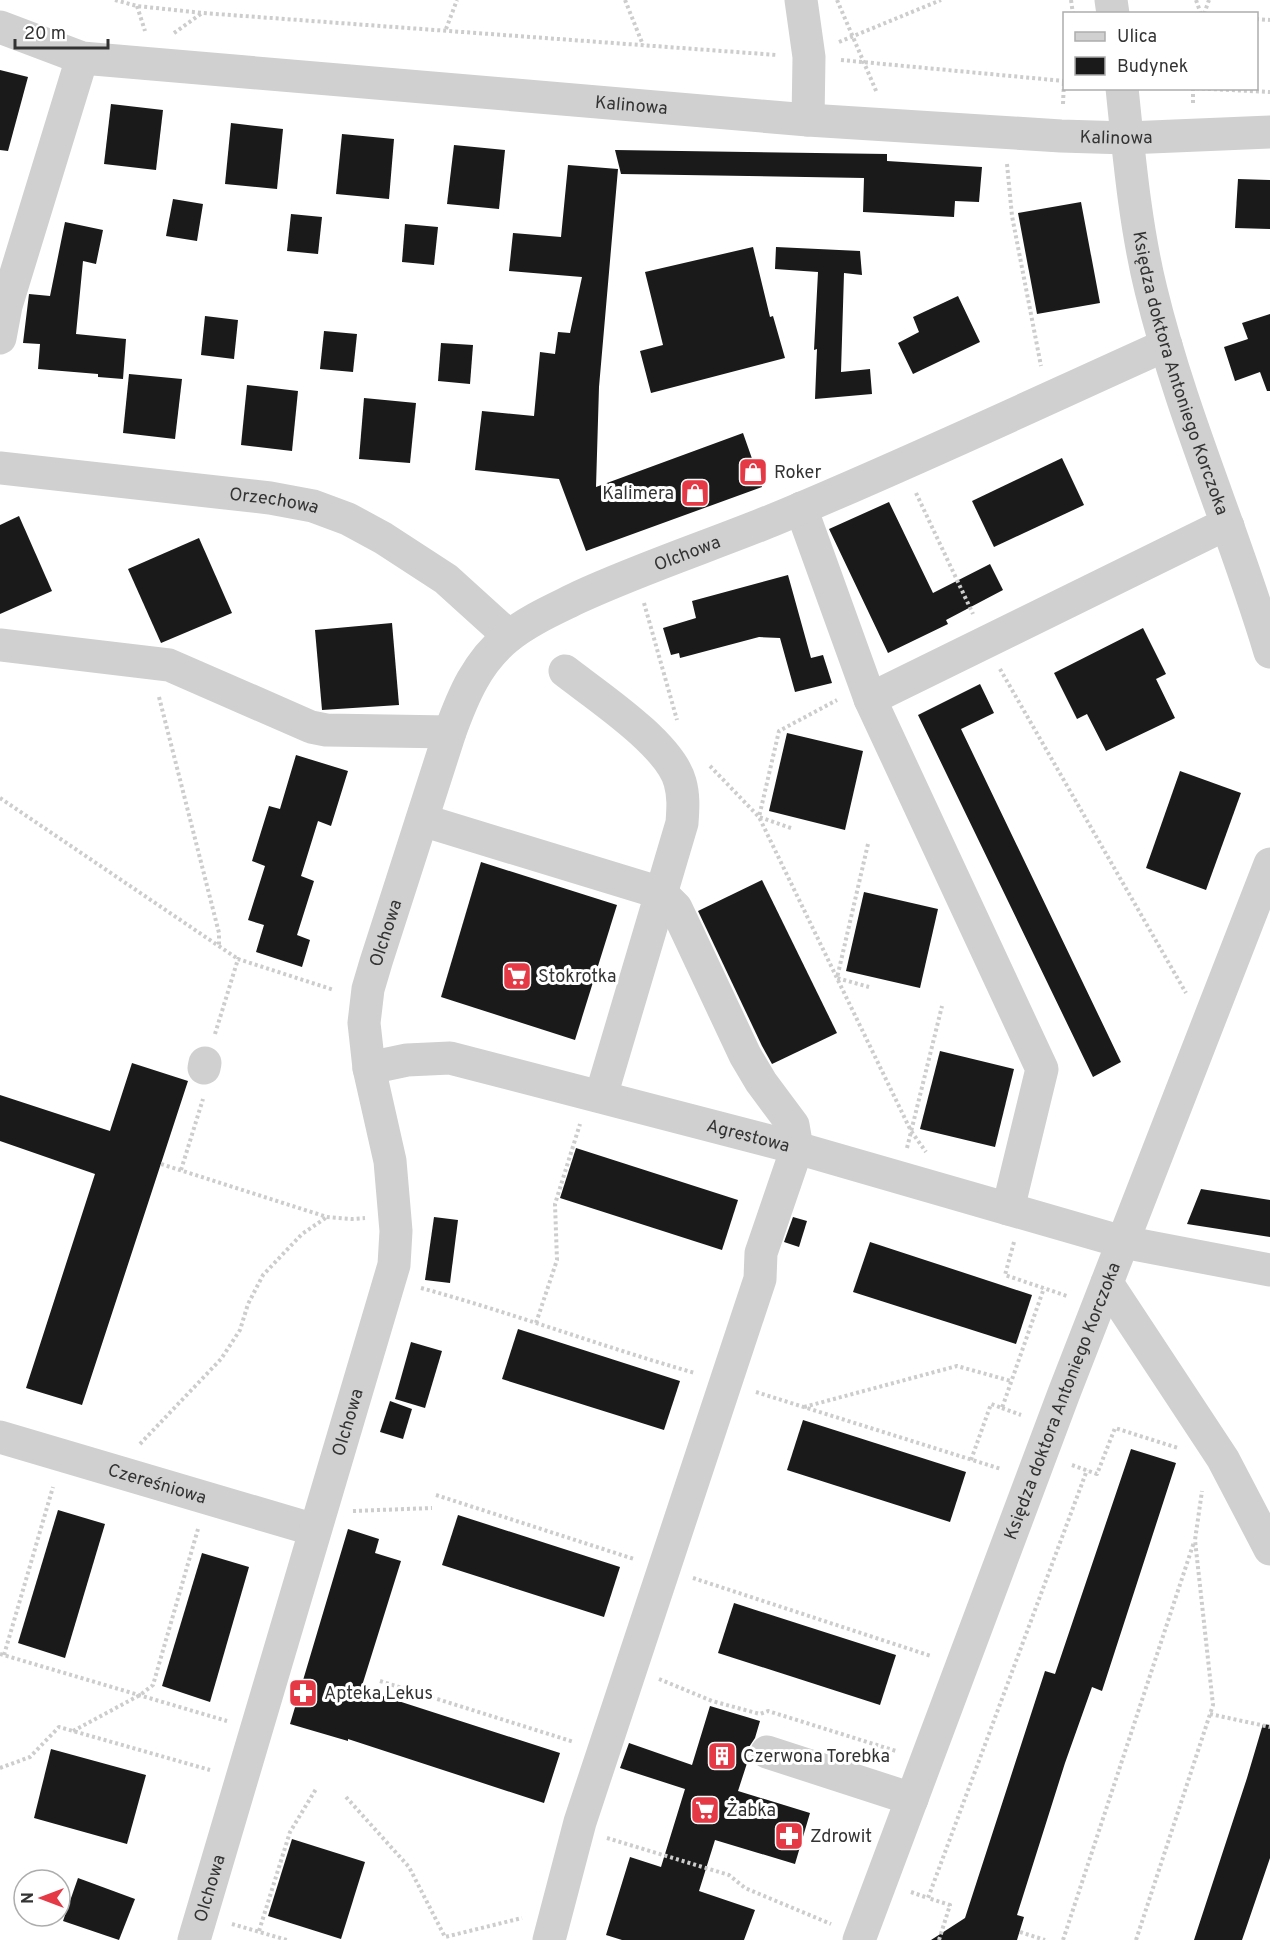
<svg xmlns="http://www.w3.org/2000/svg" width="1270" height="1940" font-family="Overpass,sans-serif">
	<rect width="100%" height="100%" fill="#fff"/>
	<g fill="#1a1a1a">
		<path d="M0,70L28,77L8,151L0,150Z"/>
		<path d="M111,104L163,110L156,170L104,164Z"/>
		<path d="M231,123L283,129L277,189L225,184Z"/>
		<path d="M342,134L394,139L389,199L336,194Z"/>
		<path d="M454,145L505,150L499,209L447,204Z"/>
		<path d="M615,150L887,154V161L982,167L979,202L955,201L954,217L863,212L864,178L621,174Z"/>
		<path d="M568,165L618,169L599,387L596,487L743,433L762,487L586,551L559,479L475,470L482,411L534,416L540,352L555,354L558,332L570,333L582,277L509,271L513,233L561,237Z"/>
		<path d="M1238,179L1270,180V229L1235,228Z"/>
		<path d="M173,199L203,204L197,241L166,236Z"/>
		<path d="M1081,202L1100,303L1037,314L1018,213Z"/>
		<path d="M291,214L322,217L318,254L287,251Z"/>
		<path d="M65,222L103,230L96,264L83,261L76,334L126,339L123,379L98,377V374L38,369L40,344L23,343L29,294L50,296Z"/>
		<path d="M405,224L438,227L434,265L402,262Z"/>
		<path d="M753,247L770,317L773,316L785,358L651,393L640,351L663,345L645,272Z"/>
		<path d="M776,247L860,251L862,275L844,273L841,372L870,369L872,394L815,399L817,349L814,350L818,272L775,269Z"/>
		<path d="M958,296L980,342L913,374L898,343L919,332L913,317Z"/>
		<path d="M1270,314V391H1267L1260,372L1235,381L1224,347L1248,339L1242,323Z"/>
		<path d="M205,316L238,320L234,359L201,355Z"/>
		<path d="M324,331L357,334L353,372L320,369Z"/>
		<path d="M441,343L473,345L470,384L438,381Z"/>
		<path d="M129,374L182,379L175,439L123,433Z"/>
		<path d="M247,385L298,391L292,451L241,445Z"/>
		<path d="M364,398L416,403L410,463L359,459Z"/>
		<path d="M1062,458L1084,505L994,547L972,501Z"/>
		<path d="M889,502L933,593L990,564L1003,590L946,620L948,624L888,653L829,529Z"/>
		<path d="M19,516L52,591L0,614V525Z"/>
		<path d="M199,538L232,613L161,643L128,569Z"/>
		<path d="M788,575L811,658L823,655L832,683L795,692L780,638L759,637L680,658L679,653L671,655L663,628L696,618L692,601Z"/>
		<path d="M392,623L399,705L322,710L315,630Z"/>
		<path d="M1143,628L1166,674L1156,679L1175,718L1106,751L1087,714L1077,719L1054,673Z"/>
		<path d="M980,684L994,713L961,729L1121,1062L1093,1077L918,715Z"/>
		<path d="M787,733L863,751L845,830L769,811Z"/>
		<path d="M296,755L348,771L331,826L318,821L301,876L314,881L297,935L310,940L302,967L256,952L264,925L248,920L265,866L252,861L269,806L280,809Z"/>
		<path d="M1180,771L1241,793L1206,890L1146,868Z"/>
		<path d="M481,862L617,905L575,1040L441,997Z"/>
		<path d="M762,880L837,1033L772,1064L762,1046L698,911Z"/>
		<path d="M864,892L938,909L920,988L846,971Z"/>
		<path d="M940,1051L1014,1069L995,1147L920,1129Z"/>
		<path d="M132,1063L188,1081L82,1405L26,1388L95,1174L0,1141V1095L110,1131Z"/>
		<path d="M576,1148L738,1200L722,1250L560,1198Z"/>
		<path d="M1201,1189L1270,1200V1237L1187,1224Z"/>
		<path d="M434,1217L458,1220L450,1283L425,1280Z"/>
		<path d="M793,1217L807,1221L799,1247L784,1242Z"/>
		<path d="M870,1242L1032,1295L1016,1344L853,1292Z"/>
		<path d="M518,1329L680,1381L664,1430L502,1379Z"/>
		<path d="M411,1342L442,1351L425,1408L395,1399Z"/>
		<path d="M390,1401L412,1409L403,1439L380,1432Z"/>
		<path d="M803,1420L966,1472L950,1522L787,1470Z"/>
		<path d="M1131,1449L1176,1463L1102,1691L1092,1687L1065,1763L1017,1915L1024,1917L1017,1940H931L965,1918L1045,1671L1055,1674Z"/>
		<path d="M58,1510L105,1524L65,1658L18,1643Z"/>
		<path d="M458,1515L620,1567L604,1617L442,1565Z"/>
		<path d="M348,1529L379,1539L375,1553L401,1561L361,1689L560,1753L544,1803L348,1739V1741L290,1724Z"/>
		<path d="M202,1553L249,1567L210,1702L162,1686Z"/>
		<path d="M734,1603L896,1655L880,1705L718,1653Z"/>
		<path d="M710,1706L760,1721L755,1738L749,1747V1757L738,1791L810,1813L795,1864L715,1840L699,1891L755,1910L744,1940H622L606,1935L630,1857L661,1867L685,1789L620,1768L629,1743L692,1765Z"/>
		<path d="M1263,1724L1270,1725V1858L1242,1940H1194L1247,1778Z"/>
		<path d="M51,1749L146,1775L127,1844L34,1818Z"/>
		<path d="M292,1839L365,1862L341,1939L268,1916Z"/>
		<path d="M78,1878L135,1899L119,1940L63,1921Z"/>
	</g>
	<g fill="none" stroke-linecap="round" stroke-linejoin="round">
		<g stroke="#cdcdcd" stroke-width="4" stroke-dasharray="3 3" stroke-linecap="butt">
			<path d="M115,0L137,6L203,13L777,55"/>
			<path d="M625,0L643,45"/>
			<path d="M837,0L877,93"/>
			<path d="M1071,0L1073,14"/>
			<path d="M1196,0L1201,14"/>
			<path d="M137,6L145,31"/>
			<path d="M1204,14L1209,0"/>
			<path d="M1256,19L1270,20"/>
			<path d="M446,29L457,0"/>
			<path d="M174,33L202,13"/>
			<path d="M839,42L941,0"/>
			<path d="M841,60L1064,81"/>
			<path d="M1190,88L1270,92"/>
			<path d="M1193,88V103"/>
			<path d="M1063,104L1064,81"/>
			<path d="M1007,164L1012,216L1041,366"/>
			<path d="M916,493L973,614"/>
			<path d="M644,603L677,720"/>
			<path d="M1000,669L1186,993"/>
			<path d="M159,697L219,933V947"/>
			<path d="M710,766L759,817L911,1131L926,1152"/>
			<path d="M0,798L238,959"/>
			<path d="M791,828L759,817L779,731L837,700"/>
			<path d="M868,844L837,978L869,987"/>
			<path d="M215,1034L238,959L334,990"/>
			<path d="M907,1148L942,1006"/>
			<path d="M161,1164L327,1217L352,1219L365,1218"/>
			<path d="M181,1170L203,1099"/>
			<path d="M1014,1242L1005,1275L1067,1296"/>
			<path d="M421,1288C513,1313 603,1347 695,1373"/>
			<path d="M536,1323L557,1260L555,1204L580,1124"/>
			<path d="M756,1392L1001,1469"/>
			<path d="M804,1407L957,1366L1011,1381"/>
			<path d="M1002,1408L1021,1415"/>
			<path d="M140,1444L221,1359L240,1330L248,1304L263,1275L302,1234L327,1217"/>
			<path d="M971,1460L991,1404L1002,1408L1044,1288"/>
			<path d="M1072,1465L1097,1474L1115,1428L1178,1448"/>
			<path d="M436,1495L634,1559"/>
			<path d="M353,1511L432,1508"/>
			<path d="M693,1578L931,1656"/>
			<path d="M0,1654L227,1721"/>
			<path d="M4,1655L53,1487"/>
			<path d="M659,1679L712,1701L760,1714L768,1711L896,1751"/>
			<path d="M380,1681L574,1742"/>
			<path d="M1210,1714L1270,1727"/>
			<path d="M73,1731L140,1695L153,1685L198,1529"/>
			<path d="M0,1768L30,1757L59,1727L210,1770"/>
			<path d="M346,1797L409,1867L445,1937L522,1918"/>
			<path d="M607,1838L729,1875L745,1888L831,1924"/>
			<path d="M911,1892L928,1898"/>
			<path d="M232,1924L287,1940"/>
			<path d="M259,1931L290,1832L316,1789"/>
			<path d="M1020,1932L1045,1940"/>
			<path d="M939,1940L950,1905L928,1898L1087,1470"/>
			<path d="M1063,1940L1194,1542"/>
			<path d="M1136,1940L1213,1705L1195,1540L1202,1491"/>
		</g>
		<g stroke="#d0d0d0" stroke-width="33">
			<path d="M801,0L809,57L808,120"/>
			<path d="M1111,0L1113,14"/>
			<path id="s1" d="M0,27L82,58L808,120L1061,136L1127,138L1270,132"/>
			<path id="s2" d="M1122,88C1129,155 1135,225 1151,290C1181,414 1234,531 1270,652"/>
			<path d="M0,338L6,306L82,58"/>
			<path id="s3" d="M0,468L270,498L313,506L348,519L383,538L446,579L509,636"/>
			<path d="M801,508L870,699L1042,1069L1008,1209"/>
			<path d="M0,645L169,665L311,727L326,730L450,732"/>
			<path d="M565,671C597,696 670,744 680,782C684,796 683,809 682,823L601,1096"/>
			<path d="M870,699L1212,531L1228,526"/>
			<path d="M422,820L661,893L676,908L745,1055L761,1082L793,1125L797,1148L761,1253L760,1279L580,1822L549,1940"/>
			<path d="M204,1068L205,1063"/>
			<path id="s4" d="M369,1068L407,1060L450,1058L797,1148L1123,1242L1270,1270"/>
			<path d="M1107,1283L1223,1459L1270,1549"/>
			<path id="s5" d="M0,1437L315,1530"/>
			<path d="M767,1752L912,1799"/>
			<path id="s6" d="M194,1940L394,1265L396,1231L390,1161L369,1068L364,1023L368,989L376,962L450,732C463,696 477,662 508,637C529,620 555,609 579,597C642,568 709,546 773,520C906,465 1035,404 1166,345"/>
			<path id="s7" d="M859,1940L1064,1393L1270,864"/>
		</g>
	</g>
	<defs>
		<g id="shop-square" transform="scale(1.5)"><rect x="-9" y="-9" width="18" height="18" rx="4" fill="#e63946" stroke="#fff"/><path d="M-5-2.5h2.3a2.7 3.5 0 0 1 5.4 0H5L5.5 6h-11ZM-1.5-2.5h3a1.5 2.3 0 0 0-3 0Z" fill="#fff"/></g>
		<g id="supermarket-square" transform="scale(1.5)"><rect x="-9" y="-9" width="18" height="18" rx="4" fill="#e63946" stroke="#fff"/><path d="M-6-5.5h2.5l.6 2H6L4.5 2H-2.5L-4.4-4H-6ZM-1.5 3.2a1.3 1.3 0 1 0 .1 0ZM3 3.2a1.3 1.3 0 1 0 .1 0Z" fill="#fff"/></g>
		<g id="pharmacy-square" transform="scale(1.5)"><rect x="-9" y="-9" width="18" height="18" rx="4" fill="#e63946" stroke="#fff"/><path d="M-2-6h4v4h4v4h-4v4h-4v-4h-4v-4h4Z" fill="#fff"/></g>
		<g id="building-square" transform="scale(1.5)"><rect x="-9" y="-9" width="18" height="18" rx="4" fill="#e63946" stroke="#fff"/><path d="M-4-6H4V6H1V3H-1V6H-4ZM-2.5-4.3h1.7v1.8h-1.7ZM.8-4.3h1.7v1.8H.8ZM-2.5-1h1.7V.8h-1.7ZM.8-1h1.7V.8H.8Z" fill="#fff"/></g>
	</defs>
	<g fill-rule="evenodd">
		<use href="#shop-square" x="753" y="472"/>
		<use href="#shop-square" x="695" y="493"/>
		<use href="#supermarket-square" x="517" y="976"/>
		<use href="#pharmacy-square" x="303" y="1693"/>
		<use href="#building-square" x="722" y="1756"/>
		<use href="#supermarket-square" x="705" y="1810"/>
		<use href="#pharmacy-square" x="789" y="1836"/>
	</g>
	<g text-anchor="middle" stroke-width="6" stroke-linejoin="round" paint-order="stroke">
		<g font-size="18" fill="#333" stroke="#fff">
			<text dy="6" stroke="none"><textPath href="#s1" startOffset="639">Kalinowa</textPath></text>
			<text dy="6" stroke="none"><textPath href="#s1" startOffset="1125">Kalinowa</textPath></text>
			<text dy="6" stroke="none"><textPath href="#s2" startOffset="292">Księdza doktora Antoniego Korczoka</textPath></text>
			<text dy="6" stroke="none"><textPath href="#s3" startOffset="276">Orzechowa</textPath></text>
			<text dy="6" stroke="none"><textPath href="#s6" startOffset="1564">Olchowa</textPath></text>
			<text dy="6" stroke="none"><textPath href="#s6" startOffset="1042">Olchowa</textPath></text>
			<text dy="6" stroke="none"><textPath href="#s4" startOffset="390">Agrestowa</textPath></text>
			<text dy="6" stroke="none"><textPath href="#s7" startOffset="576">Księdza doktora Antoniego Korczoka</textPath></text>
			<text dy="6" stroke="none"><textPath href="#s6" startOffset="540">Olchowa</textPath></text>
			<text dy="6" stroke="none"><textPath href="#s5" startOffset="164">Czereśniowa</textPath></text>
			<text dy="6" stroke="none"><textPath href="#s6" startOffset="54">Olchowa</textPath></text>
		</g>
		<g font-size="18" fill="#333" stroke="#fff" text-anchor="start">
			<text x="774" y="478">Roker</text>
			<text x="674" y="499" text-anchor="end">Kalimera</text>
			<text x="538" y="982">Stokrotka</text>
			<text x="324" y="1699">Apteka Lekus</text>
			<text x="743" y="1762">Czerwona Torebka</text>
			<text x="726" y="1816">Żabka</text>
			<text x="810" y="1842">Zdrowit</text>
		</g>
	</g>
	<rect x="1063" y="12" width="195" height="78" fill="#ffffff" stroke="#adadad" stroke-width="1.5"/>
	<rect x="1075" y="32" width="30" height="9" fill="#d0d0d0" stroke="#adadad" stroke-width="1.5"/>
	<text x="1117" y="42" font-size="18" fill="#333333">Ulica</text>
	<rect x="1075" y="57" width="30" height="18" fill="#1a1a1a" stroke="#adadad" stroke-width="1.5"/>
	<text x="1117" y="72" font-size="18" fill="#333333">Budynek</text>
	<g transform="translate(42 1898) rotate(270)"><circle r="28" fill="#ffffff" stroke="#adadad" stroke-width="1.5"/>
	<path d="M0-4.5L10 22L0 15L-10 22Z" fill="#e63946"/>
	<text y="-9" font-size="16" font-weight="bold" text-anchor="middle" fill="#333333">N</text>
	</g>
	<path d="M15 39v9h93v-9" fill="none" stroke="#333333" stroke-width="3"/>
	<text x="24" y="39" font-size="18" fill="#333333" stroke="#ffffff" stroke-width="4.5" paint-order="stroke">20 m</text>
</svg>
